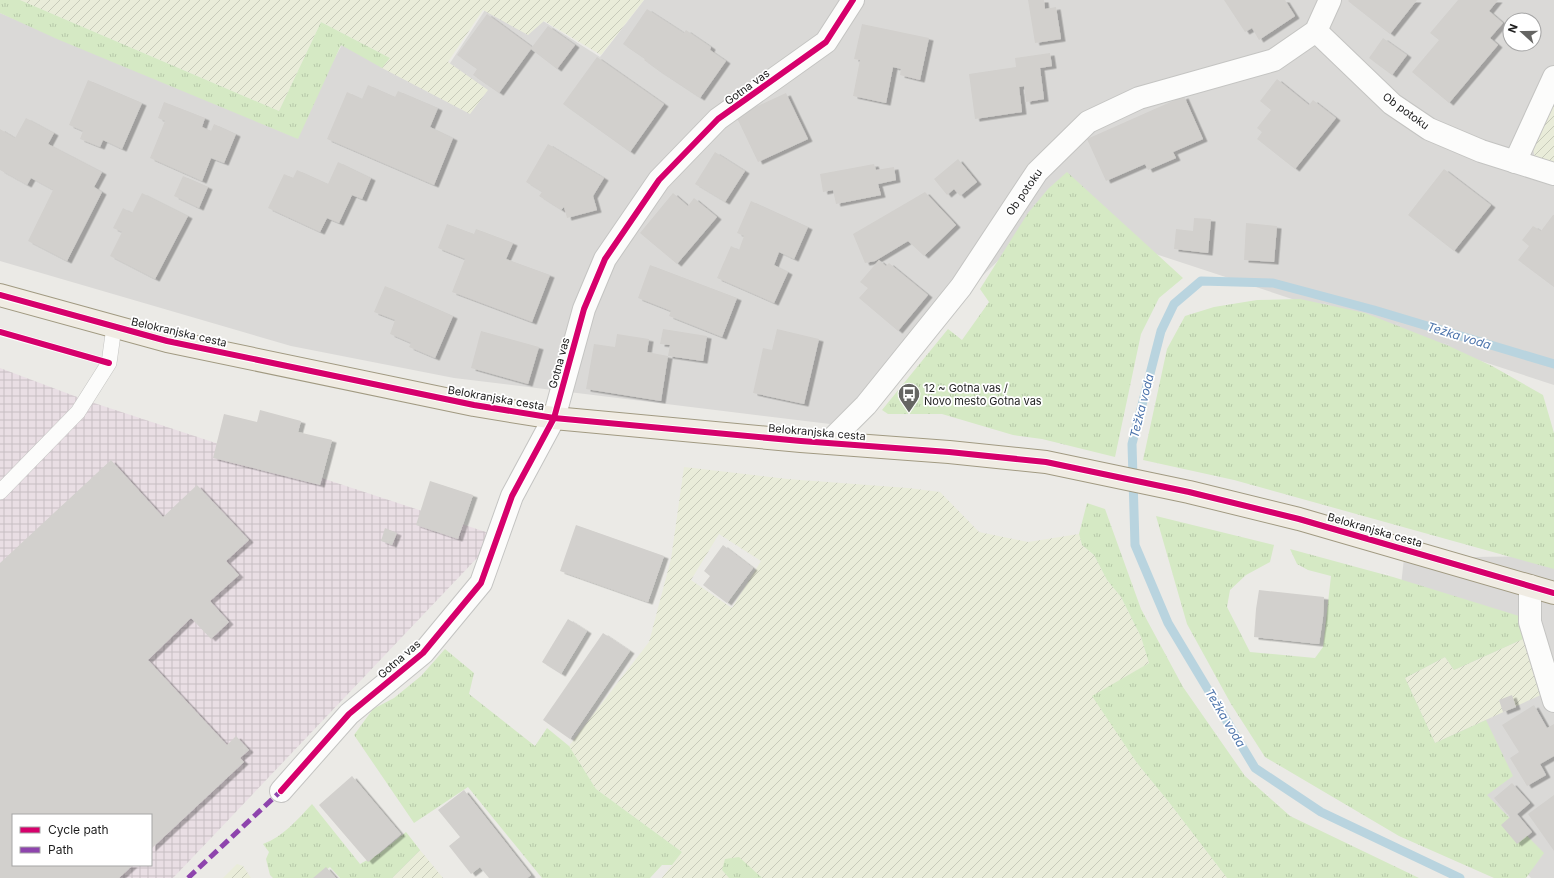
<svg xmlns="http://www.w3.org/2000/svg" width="1554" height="878" font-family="Inter,sans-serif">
	<defs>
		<pattern id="industrial-grid" width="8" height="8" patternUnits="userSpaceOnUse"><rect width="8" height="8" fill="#e9dee4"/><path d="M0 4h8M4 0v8" fill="none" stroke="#c7bec3"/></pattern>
		<pattern id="farmland-furrows" width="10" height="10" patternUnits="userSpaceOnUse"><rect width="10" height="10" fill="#e9ecd9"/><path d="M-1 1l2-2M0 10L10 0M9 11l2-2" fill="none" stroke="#c7caba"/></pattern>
		<pattern id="grass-tufts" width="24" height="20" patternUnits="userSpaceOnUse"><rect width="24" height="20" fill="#d5e9c4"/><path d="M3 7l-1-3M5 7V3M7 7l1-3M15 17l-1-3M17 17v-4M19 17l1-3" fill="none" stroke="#b6c7a8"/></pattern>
		<filter id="shadow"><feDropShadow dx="4.5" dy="2.5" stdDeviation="0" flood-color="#0004"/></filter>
	</defs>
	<rect width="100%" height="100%" fill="#ebeae6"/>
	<g fill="#dad9d7" fill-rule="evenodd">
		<path d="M644,0H1554V385L1043,217L830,424L454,378L291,346L0,261V13L292,136L343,43L431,92L485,10L543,21L600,57ZM1510,20H1534V44H1510Z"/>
		<path d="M1554,556V878H1531L1386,722L1404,558Z"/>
	</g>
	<path fill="url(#industrial-grid)" fill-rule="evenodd" d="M0,368L85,400L498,536L173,878H0ZM13,815H151V865H13Z"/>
	<g fill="url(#farmland-furrows)" fill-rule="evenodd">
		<path d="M20,0H644L601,55L544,21L528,35L483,10L448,62L488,90L470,114L382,68L390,58L321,22L279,111Z"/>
		<path d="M1554,104V166L1535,158L1533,149Z"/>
		<path d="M684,467L787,479L908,488L940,492L979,532L1028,542L1079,534L1082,545L1094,555L1107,580L1121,597L1141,637L1149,663L1093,696L1137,763L1168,801L1227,878H762L738,857L722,870L729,878H662L682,852L596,789L569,746L649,642L671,559ZM719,534L761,561L732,608L691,580Z"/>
		<path d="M1523,639L1543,694L1435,743L1405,678L1445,657L1454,670Z"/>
		<path d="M420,850L443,878H392Z"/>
		<path d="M237,864L243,866L251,878H223Z"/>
	</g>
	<g fill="url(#grass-tufts)">
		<path d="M0,0H20L279,111L321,22L390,58L382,68L341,45L298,139L57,39L0,13Z"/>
		<path d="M1067,172L1183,278L1159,298L1141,334L1115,457L1042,439L1013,435L942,414H888L882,410L948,329L962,340L989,302L980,289L1028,213L1048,189Z"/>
		<path d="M1300,299L1365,313L1449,346L1492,366L1543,395L1554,433V569L1234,480L1143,460L1167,349L1185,316L1214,307L1257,300Z"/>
		<path d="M1087,503L1105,509L1141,609L1183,687L1245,776L1290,816L1419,878H1227L1168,801L1137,763L1092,696L1149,663L1141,637L1121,597L1107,580L1094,555L1082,545L1079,534Z"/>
		<path d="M1156,516L1274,545L1270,562L1246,575L1230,590L1227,607L1250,652L1315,658L1323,647L1331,576L1308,570L1297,564L1290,549L1393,577L1519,616L1523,639L1454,670L1445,657L1405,678L1435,743L1486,720L1513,776L1487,795L1544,853L1526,878H1494L1399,836L1265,757L1231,704L1187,624Z"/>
		<path d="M445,649L474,673L469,694L535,746L547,728L569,746L596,789L682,852L672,865H662L650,878H542L468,787L414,823L354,735L373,709L394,698L421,676Z"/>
		<path d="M312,804L360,864L380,853L406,832L420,850L392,878H340L330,867L315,878H273L270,875L266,859L269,852L263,844C284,836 297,820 312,804Z"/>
		<path d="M739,857L761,877L762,878H729L722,870L725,859Z"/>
	</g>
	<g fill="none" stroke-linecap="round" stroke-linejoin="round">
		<path stroke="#b9d4df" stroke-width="9" d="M1460,878L1321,812L1255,768L1168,623L1135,545L1132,444L1161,331L1174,304L1201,281L1273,283L1374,310L1554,364"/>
	</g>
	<g fill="#d2d0cd" filter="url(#shadow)">
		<path d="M1028,0H1044L1045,9L1056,7L1061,39L1035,43Z"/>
		<path d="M1224,0H1285L1295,16L1259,40L1252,28L1245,32Z"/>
		<path d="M1349,0H1417L1390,34L1348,1Z"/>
		<path d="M1458,0H1498L1489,11L1503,23L1490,38L1498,45L1449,103L1412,72L1439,40L1430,33Z"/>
		<path d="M647,9L684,33L686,30L711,47L710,50L726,61L700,98L659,71L644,60L645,59L623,44Z"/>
		<path d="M487,14L532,47L548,26L575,45L557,69L531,49L499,93L473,75L477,69L457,55Z"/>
		<path d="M862,24L929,38L920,80L900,75L901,69L893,67L886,103L853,96L860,60L854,59Z"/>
		<path d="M1383,38L1407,55L1392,75L1369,58Z"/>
		<path d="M1050,53L1052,66L1040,68L1044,99L1026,102L1024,86L1019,87L1022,112L975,119L969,74L1016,67L1015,58Z"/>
		<path d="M597,57L664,104L630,152L563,104Z"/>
		<path d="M1277,79L1309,105L1313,100L1336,118L1295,169L1257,139L1262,132L1257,128L1271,110L1260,101Z"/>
		<path d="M88,80L142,103L122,149L103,140L100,147L80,139L83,131L69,125Z"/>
		<path d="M368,85L395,97L398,91L438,108L430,127L453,138L434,185L327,139L347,92L362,99Z"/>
		<path d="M786,93L808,139L758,162L736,116Z"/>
		<path d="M1184,96L1203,139L1173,152L1176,158L1148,170L1145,164L1106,181L1087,139Z"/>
		<path d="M164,102L205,118L202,127L211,131L214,124L236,134L224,163L211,158L202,181L150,158L165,121L158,118Z"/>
		<path d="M26,118L54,133L48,144L102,172L94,187L102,192L67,261L28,241L53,190L31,178L27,185L0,170V129L15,138Z"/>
		<path d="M548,144L604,178L593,196L597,210L567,218L564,207L561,210L539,196L542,192L526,182Z"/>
		<path d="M715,152L745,171L725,202L695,184Z"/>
		<path d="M958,159L977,182L960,196L954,189L947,195L934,179Z"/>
		<path d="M338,162L371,178L362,199L352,195L339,223L327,218L320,232L268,208L284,174L293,178L297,170L328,184Z"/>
		<path d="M874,164L876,170L894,167L896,180L878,184L881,195L836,204L833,190L823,192L820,174Z"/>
		<path d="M1444,169L1491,205L1454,251L1408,215Z"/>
		<path d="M183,176L208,187L199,208L174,196Z"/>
		<path d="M925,192L956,225L924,256L908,241L875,261L865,263L853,234Z"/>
		<path d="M142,193L188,216L155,279L110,256L122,232L113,228L123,208L132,213Z"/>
		<path d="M673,193L688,206L694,198L717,217L677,264L640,233Z"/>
		<path d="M751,201L808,227L794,259L779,252L774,265L788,272L774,303L717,278L731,246L739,250L744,236L737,233Z"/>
		<path d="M1553,215H1554V287L1518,260L1529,246L1522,240L1533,226L1541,231Z"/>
		<path d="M1194,218L1211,219L1208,253L1174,249L1176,229L1193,231Z"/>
		<path d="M1246,223L1277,226L1274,262L1244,260Z"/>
		<path d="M447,224L474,234L476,229L513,243L506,259L550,275L532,322L452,292L465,259L438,248Z"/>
		<path d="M879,260L886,266L889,263L928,295L898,331L859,298L868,288L860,282Z"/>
		<path d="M650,265L737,298L722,337L669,316L671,311L638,298Z"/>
		<path d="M385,286L453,316L435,358L409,347L411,343L390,334L395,320L374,312Z"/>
		<path d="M663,329L707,336L703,361L668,356L670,345L660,344Z"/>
		<path d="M777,329L819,339L804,404L753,393L763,348L772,350Z"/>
		<path d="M481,331L539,347L528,384L471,368Z"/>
		<path d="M617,334L649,339L647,352L668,356L661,401L586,389L594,344L615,347Z"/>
		<path d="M260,410L301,421L298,432L332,440L320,485L213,458L224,414L257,422Z"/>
		<path d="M111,460L163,517L197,485L249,540L226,561L239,575L210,601L229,622L211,639L191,618L148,660L227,745L236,736L249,750L240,758L244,762L151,849V815H13V865H133L119,878H0V563Z"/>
		<path d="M430,481L473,495L458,539L416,525Z"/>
		<path d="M576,525L664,556L648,602L560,571Z"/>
		<path d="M385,528L397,533L392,545L381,541Z"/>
		<path d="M723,545L753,568L727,603L703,585L710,576L704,571Z"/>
		<path d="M1259,590L1324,597L1323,617L1319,644L1254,637L1256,609Z"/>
		<path d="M568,619L587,631L561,674L542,662Z"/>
		<path d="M603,633L630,651L570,739L543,720Z"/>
		<path d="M1512,695L1516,707L1503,712L1499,700Z"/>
		<path d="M1534,705L1547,728L1554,724V756L1540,764L1546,775L1527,786L1510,758L1519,752L1502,725Z"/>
		<path d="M352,776L401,834L368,862L319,805Z"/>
		<path d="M1512,783L1530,803L1517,814L1532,832L1517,844L1501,825L1510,817L1494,798Z"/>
		<path d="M464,790L531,875L527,878H489L480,867L471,874L449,846L460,837L438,810Z"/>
		<path d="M1554,795V851L1528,814Z"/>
		<path d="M326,867L336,878H313Z"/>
	</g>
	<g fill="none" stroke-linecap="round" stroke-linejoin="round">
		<g stroke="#c4c4c2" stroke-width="16">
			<path id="service" d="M0,492L78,412L109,363L114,327"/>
		</g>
		<g stroke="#c4c4c2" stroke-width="24">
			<g id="minor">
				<path d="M1316,31L1392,104L1429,129L1481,151L1554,174"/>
				<path d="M1515,162L1554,77"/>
				<path d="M828,443L866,405L961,287L1037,172L1088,122L1139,98L1274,60L1316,31L1330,0"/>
				<path d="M1530,586V622L1554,701"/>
				<path d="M281,791L349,714L423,653L481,583L512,496L554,418L584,309L605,259L659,180L718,119L826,42L853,0"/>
			</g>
		</g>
		<g stroke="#a19a82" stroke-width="24">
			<path id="primary" d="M0,295L167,341L474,405L554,418L801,441L949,452L1046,462L1189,492L1299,519L1554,593"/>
		</g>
		<use href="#service" stroke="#fcfcfb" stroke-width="15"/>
		<use href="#minor" stroke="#fcfcfb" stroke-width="22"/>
		<use href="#primary" stroke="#f0ece3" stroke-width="22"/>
		<path stroke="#8e44ad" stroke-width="5" stroke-dasharray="10 5" stroke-linecap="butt" d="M188,878L281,791"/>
		<g stroke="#fff" stroke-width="8">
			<g id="cycleway">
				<path d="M0,295L167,341L474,405L554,418L801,441L949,452L1046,462L1189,492L1299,519L1554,593"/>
				<path d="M0,332L109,363"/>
				<path d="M281,791L349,714L423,653L481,583L512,496L554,418L584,309L605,259L659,180L718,119L826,42L853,0"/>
			</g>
		</g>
		<use href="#cycleway" stroke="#d6006c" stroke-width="6"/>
	</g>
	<defs>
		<g id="bus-pin" transform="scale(1.15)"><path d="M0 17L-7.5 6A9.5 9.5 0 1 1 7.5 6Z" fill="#656563" stroke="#fff"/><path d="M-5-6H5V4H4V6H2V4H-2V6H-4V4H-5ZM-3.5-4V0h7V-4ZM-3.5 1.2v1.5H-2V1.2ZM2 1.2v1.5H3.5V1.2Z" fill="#fff"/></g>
	</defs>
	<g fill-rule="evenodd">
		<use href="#bus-pin" x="909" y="394"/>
	</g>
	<g text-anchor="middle" stroke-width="3.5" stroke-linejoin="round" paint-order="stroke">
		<g font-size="11" fill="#1d1d1d" stroke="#fff">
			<text transform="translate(747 87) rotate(-36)" y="4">Gotna vas</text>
			<text transform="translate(1406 111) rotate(36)" y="4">Ob potoku</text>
			<text transform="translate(1024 192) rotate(-55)" y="4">Ob potoku</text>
			<text transform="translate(179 332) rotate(13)" y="4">Belokranjska cesta</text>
			<text transform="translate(559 363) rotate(-75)" y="4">Gotna vas</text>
			<text transform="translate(496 398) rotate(10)" y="4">Belokranjska cesta</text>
			<text transform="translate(817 432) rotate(5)" y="4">Belokranjska cesta</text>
			<text transform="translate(1375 530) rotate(16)" y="4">Belokranjska cesta</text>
			<text transform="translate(399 659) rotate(-41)" y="4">Gotna vas</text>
		</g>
		<g font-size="11" fill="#1d1d1d" stroke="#fff" text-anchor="start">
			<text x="924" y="392">12 ~ Gotna vas /<tspan x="924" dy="13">Novo mesto Gotna vas</tspan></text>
		</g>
		<g font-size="12" font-style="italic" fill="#4b73ab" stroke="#fff">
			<text transform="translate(1459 336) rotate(17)" y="4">Težka voda</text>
			<text transform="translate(1142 406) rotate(-76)" y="4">Težka voda</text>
			<text transform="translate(1225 718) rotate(59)" y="4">Težka voda</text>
		</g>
	</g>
	<rect x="12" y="814" width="140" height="52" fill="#ffffff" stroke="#a5a5a5"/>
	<rect x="20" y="827" width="20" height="6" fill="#d6006c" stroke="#a5a5a5"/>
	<text x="48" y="834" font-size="12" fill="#1d1d1d">Cycle path</text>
	<rect x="20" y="847" width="20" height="6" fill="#8e44ad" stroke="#a5a5a5"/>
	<text x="48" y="854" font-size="12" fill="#1d1d1d">Path</text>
	<g transform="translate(1522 32) rotate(291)"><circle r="19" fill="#ffffff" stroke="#a5a5a5"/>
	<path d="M0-3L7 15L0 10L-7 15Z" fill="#656563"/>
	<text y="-6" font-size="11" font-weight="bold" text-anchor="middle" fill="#1d1d1d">N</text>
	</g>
</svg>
